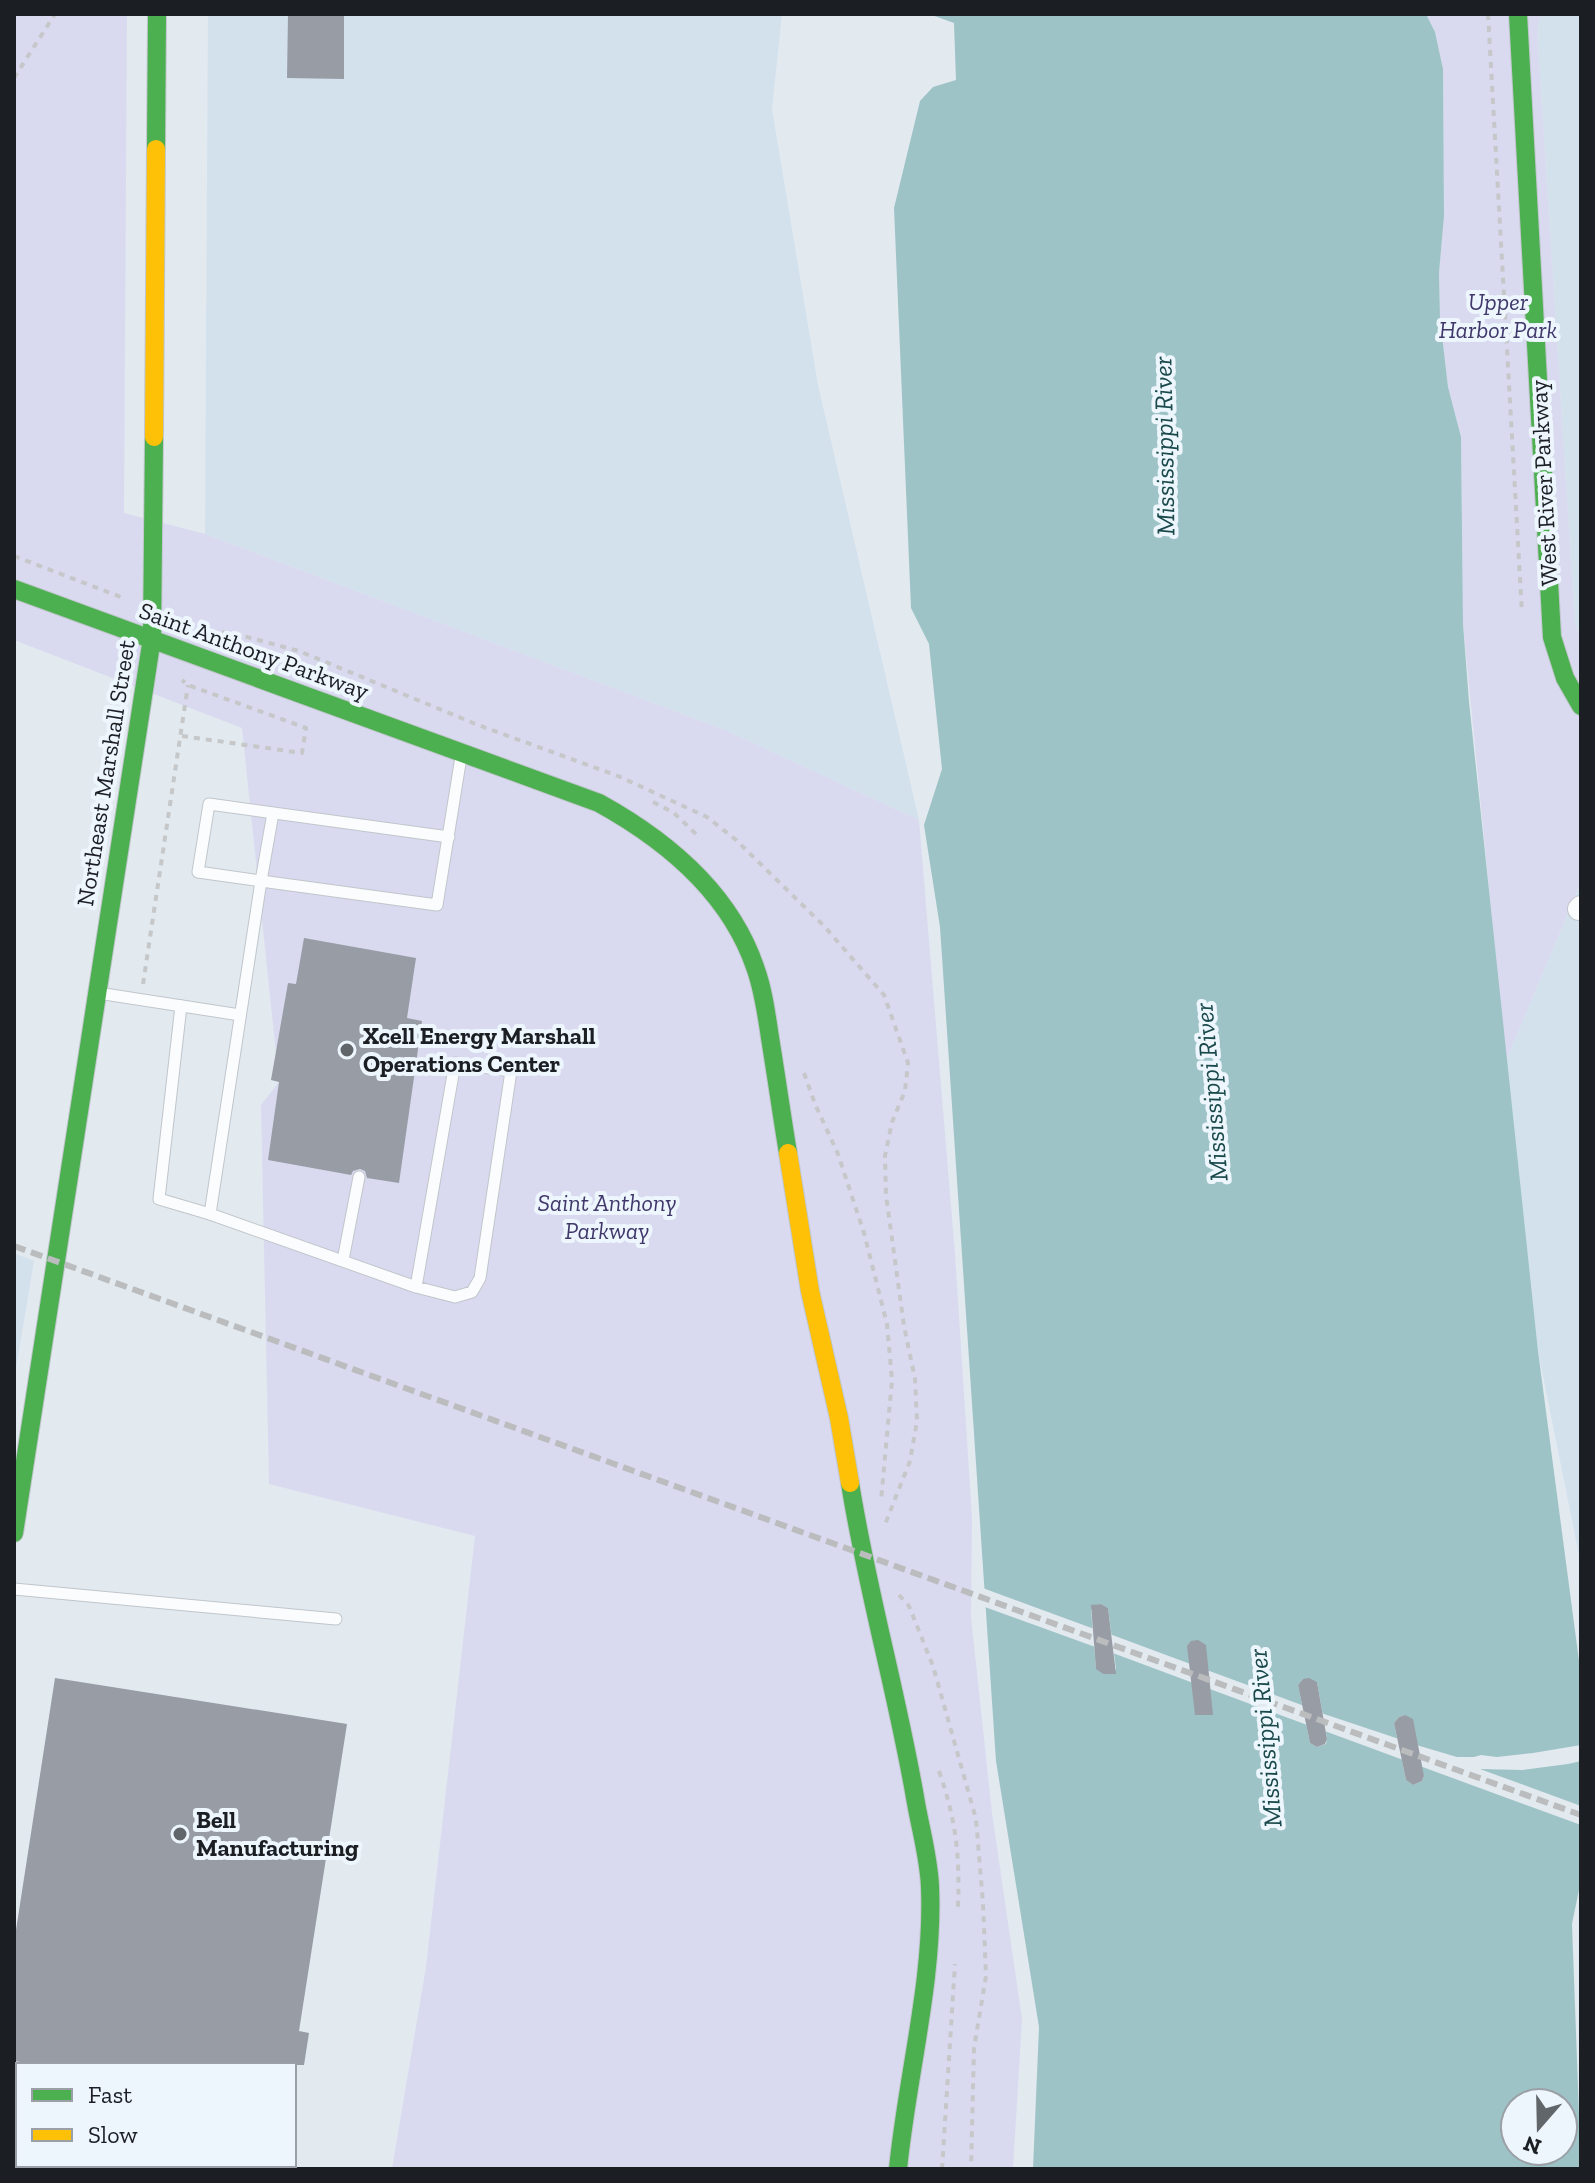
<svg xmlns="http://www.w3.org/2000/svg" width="1595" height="2183" font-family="'Zilla Slab',serif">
	<rect width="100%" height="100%" fill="#e2e9ef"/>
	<g fill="#d3e1ed">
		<path d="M208,14H782L772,109L818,385L919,820L725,730L205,534Z"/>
		<path d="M1541,14H1581V638L1575,624L1537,29Z"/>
		<path d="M1581,882V1565L1538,1351L1506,1061Z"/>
		<path d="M14,1253L34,1261L14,1380Z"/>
	</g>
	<g fill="#d9daf0">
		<path d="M14,14H127L124,513L205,534L725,730L919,820L955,1254L972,1518L971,1617L992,1813L1022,2019L1013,2169H392L426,1967L475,1536L269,1484L261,1105L279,1082L242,728L14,640Z"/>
		<path d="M1426,14H1541L1537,29L1575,624L1581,638V882L1506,1061L1463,624L1461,437L1448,387L1440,318L1439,273L1444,216L1443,69L1435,32Z"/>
	</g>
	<path fill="#9dc3c7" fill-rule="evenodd" d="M929,14H1426L1435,32L1443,69L1444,216L1439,273L1440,318L1448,387L1461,437L1463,624L1469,702L1538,1351L1581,1676V1880L1572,1924L1581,2169H1033L1039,2027L996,1761L940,927L924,825L942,769L929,644L911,608L894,208L920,101L933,87L956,80L954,23ZM1101,1604L1108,1608L1116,1669L1112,1674H1103L1096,1668L1091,1610L1095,1605ZM1303,1679L1317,1682L1327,1738L1326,1744L1317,1747L1310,1743L1298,1685ZM1405,1715L1424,1776L1422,1781L1413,1785L1406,1780L1394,1723L1399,1717ZM1515,2103H1563V2151H1515Z"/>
	<g fill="#e2e9ef">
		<path d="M980,1587L1097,1630L1098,1648L982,1606Z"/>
		<path d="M1107,1633L1193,1665L1196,1684L1110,1652Z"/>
		<path d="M1204,1669L1307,1707L1310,1726L1207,1688Z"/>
		<path d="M1318,1712L1402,1740L1406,1761L1322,1730Z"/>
		<path d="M1413,1744L1457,1757H1474L1481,1755L1497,1757L1533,1753L1581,1745V1761L1568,1764L1523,1770L1480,1769L1581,1806V1825L1417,1765Z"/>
	</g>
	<g fill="#979ca5">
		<path d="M288,14H344V79L287,78Z"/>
		<path d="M304,938L416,958L407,1018L422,1021L399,1183L367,1178L365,1171L360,1169L353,1171L351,1175L268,1160L279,1082L271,1080L288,983L296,984Z"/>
		<path d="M1101,1604L1108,1608L1116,1674H1103L1096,1669L1091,1605Z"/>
		<path d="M1198,1640L1206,1645L1213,1715H1195L1187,1646L1191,1641Z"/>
		<path d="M55,1678L347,1724L299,2031L309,2033L304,2065H40L14,2061V1943Z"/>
		<path d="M1309,1678L1317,1682L1327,1739L1325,1744L1317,1747L1310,1743L1298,1685L1303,1679Z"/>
		<path d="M1405,1715L1413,1719L1424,1776L1422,1781L1413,1785L1406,1780L1394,1723L1399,1717Z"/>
	</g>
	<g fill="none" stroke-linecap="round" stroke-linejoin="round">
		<g stroke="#c0c6cb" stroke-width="13">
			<g id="lane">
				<path d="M273,813L261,881L198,872L209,804L449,837"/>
				<path d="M98,993L240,1015"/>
				<path d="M181,1006L159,1199L210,1214"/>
				<path d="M343,1260L359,1177"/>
				<path d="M416,1287L455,1063L511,1071L480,1278L472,1292L455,1297L416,1287L210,1214L261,881L437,905L461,757"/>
				<path d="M14,1589L336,1619"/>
				<path d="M282,2165L288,2169"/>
				<path d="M33,2169L35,2165"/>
			</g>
		</g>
		<g stroke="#c0c6cb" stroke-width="24">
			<path id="street" d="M1579,909L1581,907"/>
		</g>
		<g stroke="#c0c6cb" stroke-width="20">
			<g id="fast">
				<path d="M1518,14L1552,637L1565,678L1581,706"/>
				<path d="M156,149L157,14"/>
				<path d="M14,589L599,803C666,840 729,891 755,967C764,991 767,1019 771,1044C777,1081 782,1117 788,1153"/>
				<path d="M850,1483C867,1591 898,1696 916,1803C921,1831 929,1859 930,1887C934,1980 907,2076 898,2169"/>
				<path d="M14,1533L152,638L154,437"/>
			</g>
		</g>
		<g stroke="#c0c6cb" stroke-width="20">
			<g id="slow">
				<path d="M154,437L156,149"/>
				<path d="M788,1153L810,1291L839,1418L850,1483"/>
			</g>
		</g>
		<g stroke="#c5c7c9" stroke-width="4" stroke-dasharray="6 6" stroke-linecap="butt">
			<path d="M1488,14L1522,613"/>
			<path d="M14,78L55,14"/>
			<path d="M14,556L126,599"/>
			<path d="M210,632L232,633L299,651L478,725L618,776L707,817L735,839L824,926L884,995L908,1063L905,1091L892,1122L885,1156L886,1195L904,1326L915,1379L917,1421L910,1461L884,1527"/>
			<path d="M182,736L302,753L306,728L188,685L182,680"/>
			<path d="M653,802L674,813L697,835"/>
			<path d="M143,984L188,685"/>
			<path d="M804,1073L815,1104L838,1154L864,1233L887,1324L892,1380L881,1501"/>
			<path d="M899,1595L909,1606L933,1666L976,1819L983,1903L986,1976L974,2048L971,2169"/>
			<path d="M939,1771C956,1820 960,1855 958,1907"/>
			<path d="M942,2169L955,1964"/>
		</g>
		<use href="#lane" stroke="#fbfcfd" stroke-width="11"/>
		<use href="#street" stroke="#fbfcfd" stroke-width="22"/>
		<use href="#fast" stroke="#4caf50" stroke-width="18"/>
		<use href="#slow" stroke="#ffc107" stroke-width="18"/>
		<path stroke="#babcbd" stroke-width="6" stroke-dasharray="12 6" stroke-linecap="butt" d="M14,1246L1581,1815"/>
	</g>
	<g fill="#61666b" stroke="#eef6fd" stroke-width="3">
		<circle cx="347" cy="1050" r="8"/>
		<circle cx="180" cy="1834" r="8"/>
	</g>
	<g text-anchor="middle" stroke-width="8" stroke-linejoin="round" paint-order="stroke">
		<g font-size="24" font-style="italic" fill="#40386b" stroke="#eef6fd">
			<text x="1498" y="310">Upper<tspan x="1498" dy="28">Harbor Park</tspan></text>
			<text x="607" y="1211">Saint Anthony<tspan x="607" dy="28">Parkway</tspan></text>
		</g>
		<g font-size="24" fill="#1b1f24" stroke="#eef6fd">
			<text transform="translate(1544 483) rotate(-93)" y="8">West River Parkway</text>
			<text transform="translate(254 651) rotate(20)" y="8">Saint Anthony Parkway</text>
			<text transform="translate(106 773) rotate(-81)" y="8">Northeast Marshall Street</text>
		</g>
		<g font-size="24" font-weight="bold" fill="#1b1f24" stroke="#eef6fd" text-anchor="start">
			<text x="363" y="1044">Xcell Energy Marshall<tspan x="363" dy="28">Operations Center</tspan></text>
			<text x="196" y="1828">Bell<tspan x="196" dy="28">Manufacturing</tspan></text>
		</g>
		<g font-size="26" font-style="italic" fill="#19494b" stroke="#eef6fd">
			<text transform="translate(1164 446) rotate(-91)" y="9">Mississippi River</text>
			<text transform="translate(1211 1092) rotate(-95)" y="9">Mississippi River</text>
			<text transform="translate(1265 1738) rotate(-95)" y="9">Mississippi River</text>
		</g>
	</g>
	<rect width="1595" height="2183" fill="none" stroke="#1b1f24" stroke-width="32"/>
	<rect x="16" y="2063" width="280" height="104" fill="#eef6fd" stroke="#9aa0a6" stroke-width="2"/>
	<rect x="32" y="2089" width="40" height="12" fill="#4caf50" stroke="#9aa0a6" stroke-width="2"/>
	<text x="88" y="2103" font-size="24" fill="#1b1f24">Fast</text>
	<rect x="32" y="2129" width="40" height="12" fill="#ffc107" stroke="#9aa0a6" stroke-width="2"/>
	<text x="88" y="2143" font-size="24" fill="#1b1f24">Slow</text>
	<g transform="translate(1539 2127) rotate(200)"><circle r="38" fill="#eef6fd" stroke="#9aa0a6" stroke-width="2"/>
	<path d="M0-6L14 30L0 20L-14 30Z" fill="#61666b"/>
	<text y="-12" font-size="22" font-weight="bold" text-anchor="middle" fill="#1b1f24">N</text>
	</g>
</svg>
